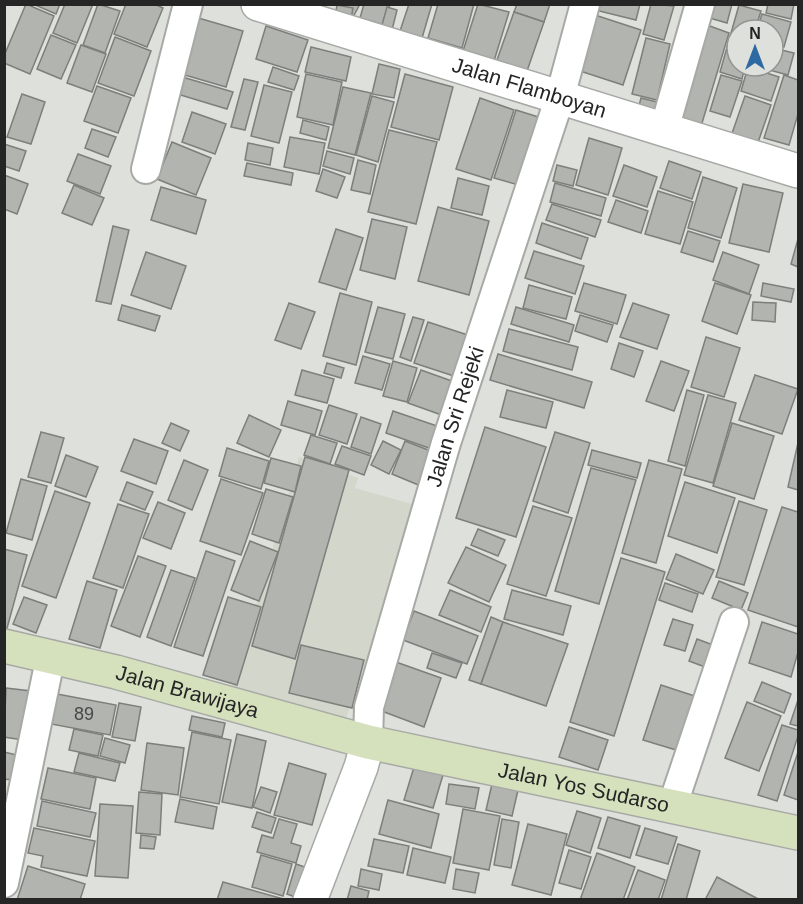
<svg xmlns="http://www.w3.org/2000/svg" width="803" height="904" font-family="Arial,sans-serif">
	<rect width="100%" height="100%" fill="#dee0dc"/>
	<path fill="#d2d6cb" d="M299,457L358,478L355,488L419,506L344,724L231,691Z"/>
	<g fill="#b2b4b0" stroke="#7d7f7b" stroke-width="1.5">
		<path d="M26,4L54,16L30,74L4,63V56Z"/>
		<path d="M33,4H60L56,14Z"/>
		<path d="M65,4H93L77,43L53,33Z"/>
		<path d="M98,4L120,11L105,53L83,45Z"/>
		<path d="M126,4H154L163,8L147,47L114,34Z"/>
		<path d="M344,4H360L353,17L341,11Z"/>
		<path d="M364,4H390L384,25L360,18Z"/>
		<path d="M409,4H432L422,38L400,31Z"/>
		<path d="M438,4H474L462,48L428,38Z"/>
		<path d="M478,4L509,12L494,61L463,51Z"/>
		<path d="M517,4H550L544,22L514,12Z"/>
		<path d="M592,4H640L636,20L591,9Z"/>
		<path d="M651,4L674,6L664,40L643,34Z"/>
		<path d="M709,4H732L727,23L706,17Z"/>
		<path d="M768,4H794L791,19L766,13Z"/>
		<path d="M337,5L353,8L348,36L332,33Z"/>
		<path d="M739,5L761,11L755,30H737V66H745L742,79L720,72Z"/>
		<path d="M387,7L397,10L389,42L378,39Z"/>
		<path d="M514,12L544,22L527,71L497,60Z"/>
		<path d="M762,14L791,22L784,47L773,45V30H757Z"/>
		<path d="M595,15L641,30L623,85L577,70Z"/>
		<path d="M195,17L243,31L226,87L178,73Z"/>
		<path d="M707,25L729,33L699,133L676,126Z"/>
		<path d="M266,26L308,40L297,72L256,59Z"/>
		<path d="M51,35L76,45L61,79L37,69Z"/>
		<path d="M115,37L151,51L134,96L98,83Z"/>
		<path d="M646,38L670,44L657,100L632,94Z"/>
		<path d="M81,45L106,54L92,92L67,83Z"/>
		<path d="M311,47L351,57L346,81L305,72Z"/>
		<path d="M773,48L794,53L788,75L755,66H773Z"/>
		<path d="M379,64L400,69L394,98L372,94Z"/>
		<path d="M273,67L299,76L294,90L268,82Z"/>
		<path d="M748,67L779,77L771,101L741,91Z"/>
		<path d="M306,74L342,82L333,125L297,117Z"/>
		<path d="M405,74L453,87L439,140L391,127Z"/>
		<path d="M721,75L742,81L730,117L710,111Z"/>
		<path d="M784,75L798,80V114L789,145L764,138Z"/>
		<path d="M179,76L233,92L227,109L174,93Z"/>
		<path d="M244,79L258,82L245,130L231,127Z"/>
		<path d="M264,85L292,92L279,143L251,136Z"/>
		<path d="M97,86L131,98L118,133L84,121Z"/>
		<path d="M343,87L371,93L355,155L328,148Z"/>
		<path d="M22,94L45,102L31,144L7,137Z"/>
		<path d="M372,96L394,102L378,162L356,155Z"/>
		<path d="M745,96L771,105L755,151L729,142Z"/>
		<path d="M480,98L514,110L491,180L456,169Z"/>
		<path d="M641,98L657,102L654,117L637,113Z"/>
		<path d="M516,110L548,120L526,187L494,178Z"/>
		<path d="M192,112L226,124L215,154L182,142Z"/>
		<path d="M303,120L329,127L326,140L300,133Z"/>
		<path d="M92,129L116,137L108,157L85,148Z"/>
		<path d="M389,130L437,142L416,224L368,212Z"/>
		<path d="M290,137L325,143L319,174L284,167Z"/>
		<path d="M589,138L622,148L608,195L576,185Z"/>
		<path d="M172,142L211,158L196,195L157,179Z"/>
		<path d="M248,143L273,148L270,165L245,160Z"/>
		<path d="M4,144L26,151L19,171L4,166Z"/>
		<path d="M327,151L354,158L350,174L323,166Z"/>
		<path d="M78,154L111,166L100,194L67,181Z"/>
		<path d="M358,160L376,165L370,194L351,190Z"/>
		<path d="M669,161L701,172L692,199L660,188Z"/>
		<path d="M247,163L293,173L291,185L244,176Z"/>
		<path d="M557,165L577,170L573,186L553,181Z"/>
		<path d="M624,165L657,177L647,207L613,196Z"/>
		<path d="M323,169L345,177L337,198L316,191Z"/>
		<path d="M4,175L28,184L17,214L4,209Z"/>
		<path d="M703,177L737,188L721,238L688,228Z"/>
		<path d="M458,178L489,186L482,215L451,208Z"/>
		<path d="M555,183L606,198L601,216L550,202Z"/>
		<path d="M743,184L783,193L769,252L729,243Z"/>
		<path d="M74,185L104,198L92,225L62,213Z"/>
		<path d="M161,187L206,200L196,234L151,220Z"/>
		<path d="M658,191L693,202L680,244L645,234Z"/>
		<path d="M616,200L648,211L641,233L608,222Z"/>
		<path d="M552,204L601,220L595,237L546,220Z"/>
		<path d="M438,207L489,221L469,295L418,281Z"/>
		<path d="M372,219L407,227L395,279L360,270Z"/>
		<path d="M542,223L588,238L581,259L536,243Z"/>
		<path d="M113,226L129,230L111,304L96,301Z"/>
		<path d="M336,229L363,238L346,290L319,282Z"/>
		<path d="M688,231L720,241L713,262L681,252Z"/>
		<path d="M798,239V267L791,264Z"/>
		<path d="M534,251L584,266L575,294L525,278Z"/>
		<path d="M146,252L186,266L171,309L131,295Z"/>
		<path d="M723,252L759,265L749,294L713,280Z"/>
		<path d="M584,283L626,295L617,324L575,311Z"/>
		<path d="M715,283L751,295L737,334L702,321Z"/>
		<path d="M763,283L794,289L791,302L761,296Z"/>
		<path d="M529,285L572,297L566,319L523,308Z"/>
		<path d="M340,293L372,302L356,365L323,356Z"/>
		<path d="M753,302L776,303L775,322L752,320Z"/>
		<path d="M289,303L315,312L301,349L275,340Z"/>
		<path d="M633,303L669,315L657,349L620,337Z"/>
		<path d="M122,305L160,316L155,331L118,320Z"/>
		<path d="M378,307L405,314L393,359L365,352Z"/>
		<path d="M516,307L574,325L569,342L511,324Z"/>
		<path d="M580,315L613,325L607,342L575,331Z"/>
		<path d="M413,317L424,320L411,361L400,357Z"/>
		<path d="M428,322L474,337L460,378L414,363Z"/>
		<path d="M509,329L578,347L572,370L503,351Z"/>
		<path d="M706,337L740,348L724,397L691,387Z"/>
		<path d="M619,343L643,351L634,377L611,369Z"/>
		<path d="M498,354L592,382L584,408L490,380Z"/>
		<path d="M363,356L390,364L382,390L355,383Z"/>
		<path d="M393,361L417,368L407,402L383,396Z"/>
		<path d="M661,361L689,371L674,411L646,401Z"/>
		<path d="M327,363L344,368L341,378L324,373Z"/>
		<path d="M302,370L334,379L327,403L295,395Z"/>
		<path d="M421,370L463,385L450,418L408,403Z"/>
		<path d="M755,375L798,389L782,434L739,420Z"/>
		<path d="M507,390L553,402L546,428L500,417Z"/>
		<path d="M687,390L704,395L685,466L668,461Z"/>
		<path d="M708,395L736,403L713,483L684,475Z"/>
		<path d="M288,401L322,411L315,435L281,425Z"/>
		<path d="M329,405L357,414L347,444L319,435Z"/>
		<path d="M393,411L437,426L429,448L386,433Z"/>
		<path d="M249,415L281,430L269,457L237,443Z"/>
		<path d="M361,417L381,424L371,454L351,447Z"/>
		<path d="M171,423L189,431L180,451L162,443Z"/>
		<path d="M732,423L774,436L754,499L713,486Z"/>
		<path d="M485,427L546,447L516,537L456,518Z"/>
		<path d="M41,432L64,438L51,483L28,477Z"/>
		<path d="M555,432L590,443L568,513L533,501Z"/>
		<path d="M311,435L337,443L330,464L304,455Z"/>
		<path d="M134,439L168,451L156,484L121,471Z"/>
		<path d="M383,441L401,450L389,474L371,465Z"/>
		<path d="M405,441L441,455L428,489L392,474Z"/>
		<path d="M798,443V490L788,487Z"/>
		<path d="M342,446L371,456L364,475L335,464Z"/>
		<path d="M227,448L269,461L261,489L219,476Z"/>
		<path d="M592,450L641,463L637,478L588,465Z"/>
		<path d="M66,455L98,467L86,497L55,486Z"/>
		<path d="M305,457L349,470L295,659L252,646Z"/>
		<path d="M271,458L301,466L295,492L264,483Z"/>
		<path d="M184,460L208,470L192,510L168,500Z"/>
		<path d="M649,460L682,469L656,563L622,553Z"/>
		<path d="M591,468L636,480L599,604L555,591Z"/>
		<path d="M21,479L47,486L32,540L6,533Z"/>
		<path d="M221,479L263,493L241,555L200,541Z"/>
		<path d="M127,482L153,492L145,510L120,500Z"/>
		<path d="M685,482L735,498L717,553L668,536Z"/>
		<path d="M266,489L293,497L279,543L252,534Z"/>
		<path d="M55,491L90,503L56,598L22,586Z"/>
		<path d="M739,501L767,510L744,585L716,577Z"/>
		<path d="M158,502L185,513L171,549L143,538Z"/>
		<path d="M118,504L149,514L123,588L93,578Z"/>
		<path d="M533,506L572,518L546,596L507,584Z"/>
		<path d="M782,507L798,512V627L748,610Z"/>
		<path d="M478,529L505,540L498,556L471,545Z"/>
		<path d="M250,541L278,552L259,601L231,590Z"/>
		<path d="M466,547L506,565L489,602L448,583Z"/>
		<path d="M4,549L27,555L6,632L4,631Z"/>
		<path d="M206,551L235,561L203,656L174,647Z"/>
		<path d="M676,554L714,570L703,594L666,579Z"/>
		<path d="M138,556L166,566L140,637L111,626Z"/>
		<path d="M621,558L665,572L614,736L570,722Z"/>
		<path d="M171,570L195,578L171,646L147,637Z"/>
		<path d="M87,581L117,590L100,648L69,639Z"/>
		<path d="M719,581L748,593L741,610L712,598Z"/>
		<path d="M665,583L698,594L692,612L659,600Z"/>
		<path d="M450,590L491,607L481,632L439,615Z"/>
		<path d="M512,590L571,606L563,635L504,619Z"/>
		<path d="M24,597L47,605L36,633L13,624Z"/>
		<path d="M228,597L261,607L237,685L203,675Z"/>
		<path d="M414,611L478,636L467,664L403,640Z"/>
		<path d="M491,617L503,622L481,684L469,680Z"/>
		<path d="M673,619L693,625L685,651L664,645Z"/>
		<path d="M503,622L568,644L546,706L481,684Z"/>
		<path d="M762,622L798,634V652L791,677L749,663Z"/>
		<path d="M697,639L721,648L713,670L689,661Z"/>
		<path d="M301,645L364,660L352,708L289,693Z"/>
		<path d="M432,653L462,663L456,678L427,668Z"/>
		<path d="M396,662L441,678L424,727L379,710Z"/>
		<path d="M762,682L791,694L784,713L754,701Z"/>
		<path d="M661,685L713,702L696,756L643,740Z"/>
		<path d="M6,688L31,691L23,740L4,737Z"/>
		<path d="M57,694L116,705L110,735L51,724Z"/>
		<path d="M798,700V726L790,724Z"/>
		<path d="M747,702L781,716L759,771L725,758Z"/>
		<path d="M119,703L141,707L135,741L112,737Z"/>
		<path d="M192,716L225,723L222,737L189,730Z"/>
		<path d="M782,725L798,730V736L777,801L758,795Z"/>
		<path d="M569,727L608,740L598,770L559,757Z"/>
		<path d="M74,729L103,735L98,756L69,750Z"/>
		<path d="M192,732L231,740L219,804L180,797Z"/>
		<path d="M237,734L266,741L252,808L222,802Z"/>
		<path d="M105,738L130,745L125,763L100,756Z"/>
		<path d="M147,743L184,748L178,795L141,790Z"/>
		<path d="M4,752L17,755L12,780L4,779Z"/>
		<path d="M798,752V800L784,795Z"/>
		<path d="M79,753L120,763L115,781L74,772Z"/>
		<path d="M289,763L326,774L312,825L274,815Z"/>
		<path d="M414,767L443,775L433,808L404,800Z"/>
		<path d="M48,768L96,778L90,809L41,799Z"/>
		<path d="M449,784L479,788L475,809L446,804Z"/>
		<path d="M492,784L518,790L512,816L486,810Z"/>
		<path d="M261,787L277,792L270,813L253,807Z"/>
		<path d="M139,792L162,794L160,835L136,833Z"/>
		<path d="M180,799L217,807L213,829L175,822Z"/>
		<path d="M388,800L439,814L431,848L379,834Z"/>
		<path d="M42,801L96,813L90,837L37,826Z"/>
		<path d="M100,804L133,806L128,878L95,876Z"/>
		<path d="M463,809L500,816L489,870L453,863Z"/>
		<path d="M577,811L601,818L590,853L566,845Z"/>
		<path d="M257,812L276,818L271,833L252,827Z"/>
		<path d="M608,817L640,826L630,858L598,848Z"/>
		<path d="M279,819L297,824L291,843L301,846L296,863L257,852L262,835L273,838Z"/>
		<path d="M502,819L519,822L511,868L494,865Z"/>
		<path d="M528,824L567,834L551,895L512,885Z"/>
		<path d="M34,828L95,841L87,876L41,867L43,856L28,853Z"/>
		<path d="M645,828L677,837L668,864L636,855Z"/>
		<path d="M141,835L156,837L154,849L140,848Z"/>
		<path d="M374,839L409,846L403,873L368,866Z"/>
		<path d="M678,844L700,851L686,900H661Z"/>
		<path d="M413,848L451,857L445,883L407,875Z"/>
		<path d="M569,850L591,857L581,889L559,883Z"/>
		<path d="M597,853L635,867L623,900H580Z"/>
		<path d="M261,855L292,864L283,896L252,887Z"/>
		<path d="M296,864L316,871L303,900L287,894Z"/>
		<path d="M28,866L85,884L80,900H17Z"/>
		<path d="M361,869L382,874L379,890L358,886Z"/>
		<path d="M456,869L479,873L475,893L453,889Z"/>
		<path d="M638,870L665,880L658,900H627Z"/>
		<path d="M717,877L760,900H705Z"/>
		<path d="M223,882L287,900H217Z"/>
		<path d="M351,886L369,891L367,900H347Z"/>
	</g>
	<g fill="none" stroke-linecap="round" stroke-linejoin="round">
		<g stroke="#a8a9a5" stroke-width="32">
			<g id="minor">
				<path d="M664,130L700,4"/>
				<path d="M146,169L188,4"/>
				<path id="s1" d="M368,742L369,707L446,443L560,97L585,4"/>
				<path d="M673,804L734,622"/>
				<path d="M4,883L51,655"/>
			</g>
		</g>
		<g stroke="#a8a9a5" stroke-width="36">
			<g id="tertiary">
				<path id="s2" d="M258,4L798,171"/>
				<path d="M310,900L361,767L368,742"/>
			</g>
		</g>
		<g stroke="#a8a9a5" stroke-width="36">
			<g id="secondary">
				<path id="s3" d="M4,646L116,672L368,742L798,833"/>
			</g>
		</g>
		<use href="#minor" stroke="#fff" stroke-width="28"/>
		<use href="#tertiary" stroke="#fff" stroke-width="33"/>
		<use href="#secondary" stroke="#d5e0bd" stroke-width="33"/>
	</g>
	<g text-anchor="middle" stroke-width="4.5" stroke-linejoin="round" paint-order="stroke">
		<g font-size="18" fill="#484947">
			<text x="84" y="720">89</text>
		</g>
		<g font-size="21" fill="#242524" stroke="#dee0dc">
			<text dy="7" stroke="none"><textPath href="#s2" startOffset="284">Jalan Flamboyan</textPath></text>
			<text dy="7" stroke="none"><textPath href="#s1" startOffset="338">Jalan Sri Rejeki</textPath></text>
			<text dy="7" stroke="none"><textPath href="#s3" startOffset="189">Jalan Brawijaya</textPath></text>
			<text dy="7" stroke="none"><textPath href="#s3" startOffset="597">Jalan Yos Sudarso</textPath></text>
		</g>
	</g>
	<rect width="803" height="904" fill="none" stroke="#242524" stroke-width="12"/>
	<g transform="translate(755 48)"><circle r="28" fill="#dee0dc" stroke="#949592" stroke-width="1.5"/>
	<path d="M0-4.5L10 22L0 15L-10 22Z" fill="#2e6aa2"/>
	<text y="-9" font-size="16" font-weight="bold" text-anchor="middle" fill="#242524">N</text>
	</g>
</svg>
